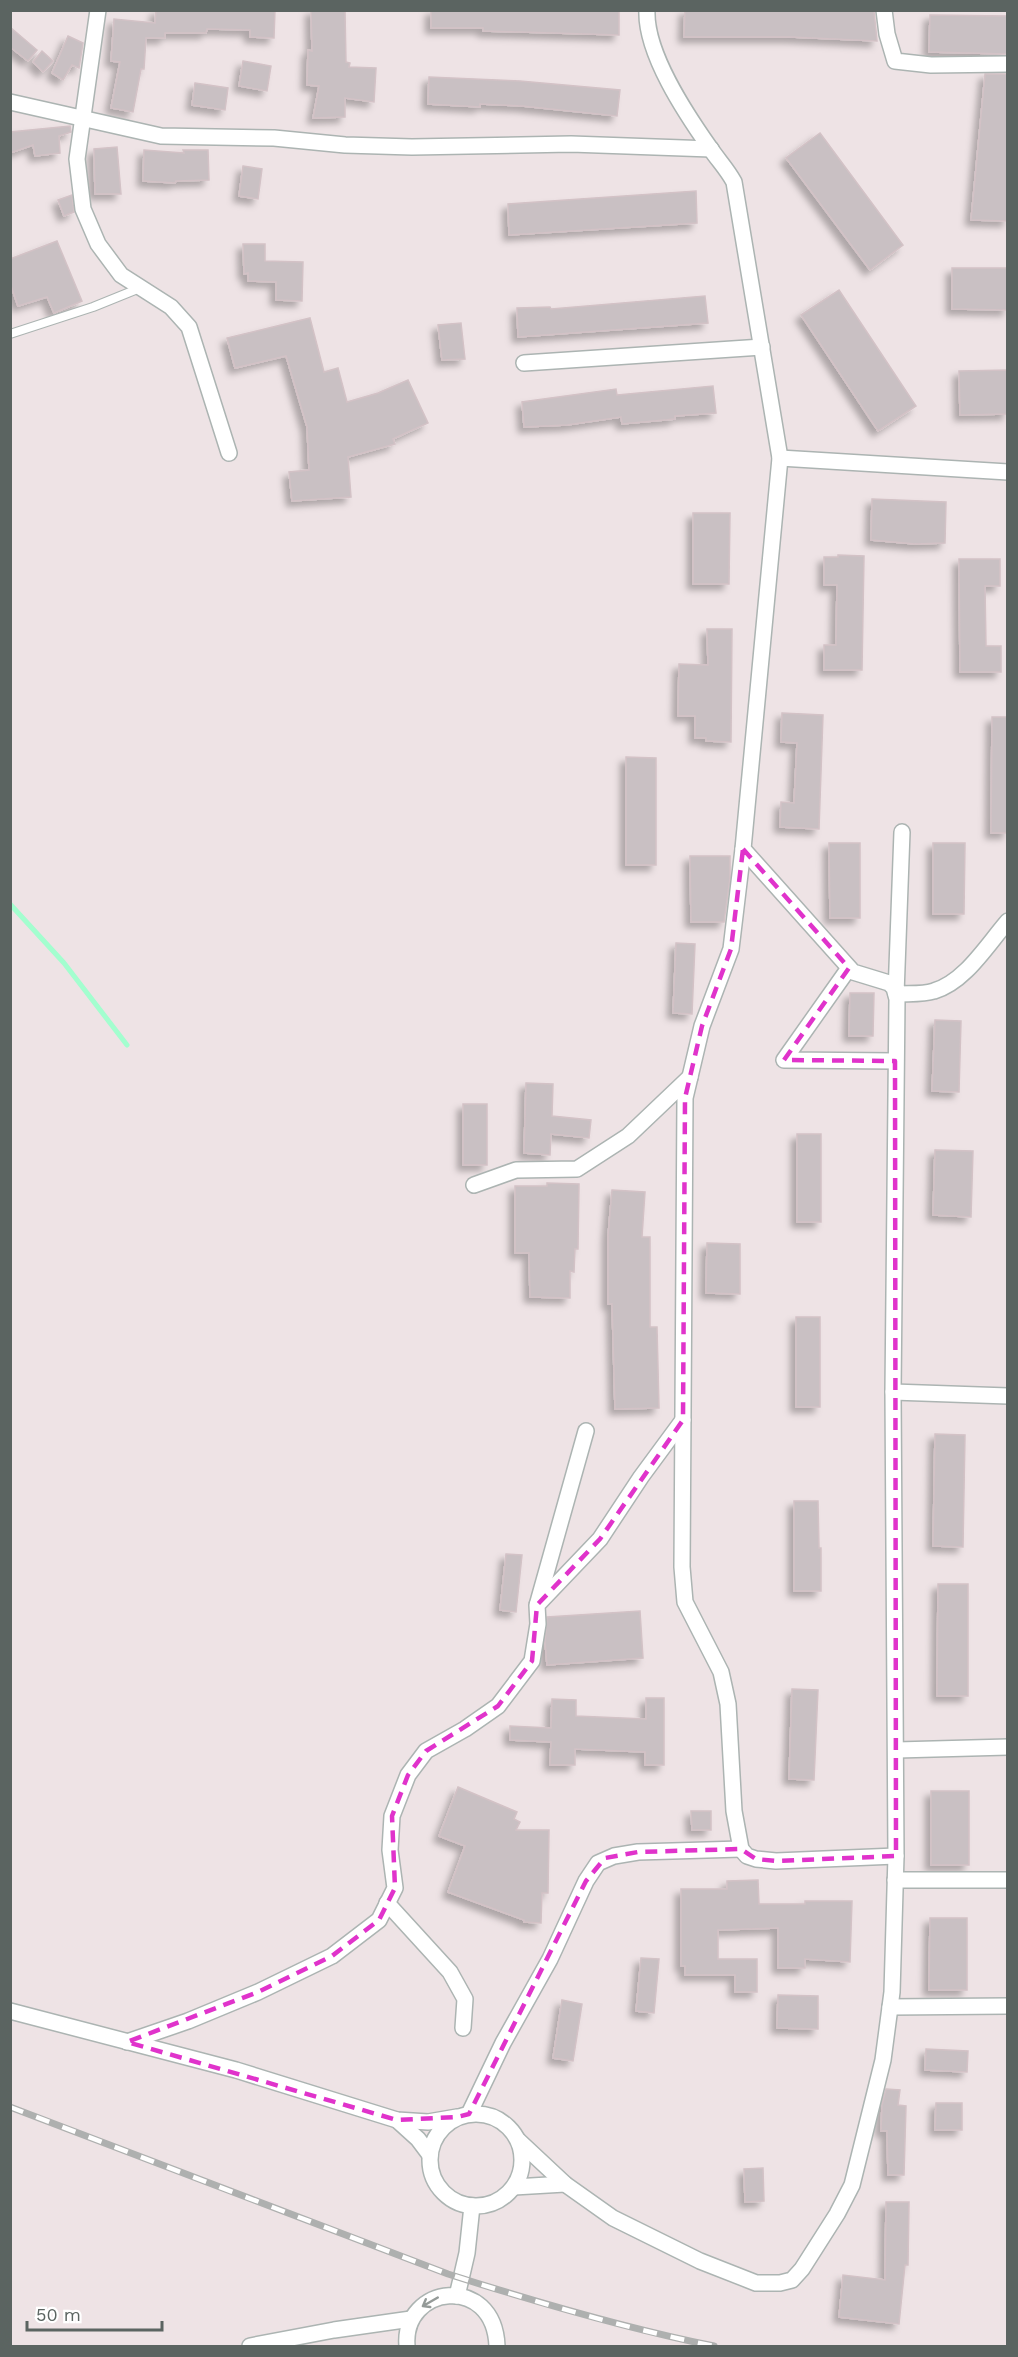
<svg xmlns="http://www.w3.org/2000/svg" width="1018" height="2357" font-family="'Work Sans',sans-serif">
	<defs>
		<filter id="shadow"><feDropShadow dx="-5.5" dy="5.5" stdDeviation="3" flood-color="#0004"/></filter>
	</defs>
	<rect width="100%" height="100%" fill="#eee3e5"/>
	<g fill="none" stroke-linecap="round" stroke-linejoin="round">
		<path stroke="#a3fecf" stroke-width="5" d="M10,904L64,963L127,1045"/>
	</g>
	<g fill="#c9c0c3" stroke="#d3c2c6" stroke-width="1.5" filter="url(#shadow)">
		<path d="M156,10H275L274,38L250,37V30L207,29L206,33H165V38H146L144,69H141L133,112L111,108L120,62L111,61L114,19L155,23Z"/>
		<path d="M311,10H345L346,62L350,63L349,67L376,68L374,102L345,98V117L313,118L319,86L307,85L308,50L312,51Z"/>
		<path d="M431,10H619V35L483,31V28H431Z"/>
		<path d="M685,10L874,11L877,41L790,37H684Z"/>
		<path d="M930,15L1008,16V54L929,52Z"/>
		<path d="M10,27L37,50L28,61L10,47Z"/>
		<path d="M68,36L83,43L79,68L72,65L63,80L52,73Z"/>
		<path d="M42,51L53,61L43,72L33,62Z"/>
		<path d="M243,61L271,66L267,91L239,86Z"/>
		<path d="M985,74H1008V221L971,220Z"/>
		<path d="M429,77L520,81L620,90L617,116L522,106L480,104V107L428,104Z"/>
		<path d="M195,83L228,88L225,110L192,105Z"/>
		<path d="M70,126L71,132L59,136L60,153L35,156L33,145L10,153V132Z"/>
		<path d="M820,133L903,245L870,270L786,158Z"/>
		<path d="M117,147L121,194H95L94,149Z"/>
		<path d="M144,150L184,153L183,150H208L209,180L176,181L175,183L143,181Z"/>
		<path d="M243,166L262,169L258,199L239,196Z"/>
		<path d="M696,191L697,223L509,235L508,204Z"/>
		<path d="M72,195L74,212L64,216L58,200Z"/>
		<path d="M57,241L82,301L54,313L47,297L18,306L10,283V259Z"/>
		<path d="M243,244H265V261L303,262L302,301L276,300V282L248,281V273L244,274Z"/>
		<path d="M952,268H1008V310L952,309Z"/>
		<path d="M839,290L916,406L878,431L801,315Z"/>
		<path d="M705,296L708,323L518,337L517,308L550,307L551,309Z"/>
		<path d="M310,318L324,372L338,368L347,402L378,393L408,380L428,423L393,439L395,444L348,457L351,497L292,501L289,472L309,470L307,427L286,356L235,368L227,338Z"/>
		<path d="M461,323L465,359L442,360L438,325Z"/>
		<path d="M1008,370V414L960,415L959,371Z"/>
		<path d="M713,386L716,413L675,416V419L622,424L621,417L567,425L524,427L522,402L616,389L617,395Z"/>
		<path d="M872,499L946,502L945,543L915,544L871,540Z"/>
		<path d="M693,513H730L729,584H693Z"/>
		<path d="M838,555L864,556L862,670H824V645H836L837,585H824V557H838Z"/>
		<path d="M959,559H1000V586H985L986,646H1001V672H960Z"/>
		<path d="M707,629H732L731,742L706,741V738H695V716H678L679,664L708,665Z"/>
		<path d="M782,713L823,715L819,829L780,827L781,802L794,803L797,743L781,742Z"/>
		<path d="M992,717H1008V833H991Z"/>
		<path d="M626,757L656,758V865H626Z"/>
		<path d="M829,843H860V918H830Z"/>
		<path d="M933,843H965L964,914H933Z"/>
		<path d="M690,856H730V878L724,922H691Z"/>
		<path d="M676,943L695,944L692,1014L673,1013Z"/>
		<path d="M850,993H874L873,1036H849Z"/>
		<path d="M935,1020L961,1021L959,1092L932,1091Z"/>
		<path d="M526,1083L553,1084L552,1116L591,1120L589,1138L551,1134L550,1155L524,1153Z"/>
		<rect x="463" y="1104" width="24" height="61"/>
		<rect x="797" y="1134" width="24" height="88"/>
		<path d="M935,1150L973,1151L971,1217L933,1215Z"/>
		<path d="M547,1183L579,1184L578,1249H575L574,1272L570,1271V1298L530,1297L529,1253H515V1186H547Z"/>
		<path d="M612,1190L645,1192L642,1237H650V1327H657L659,1408L615,1409L612,1304H608V1236Z"/>
		<path d="M707,1243L740,1244V1294L706,1293Z"/>
		<rect x="796" y="1317" width="24" height="90"/>
		<path d="M935,1434L965,1435L963,1547L933,1546Z"/>
		<path d="M794,1501H818L819,1548H821V1591H794Z"/>
		<path d="M506,1554L522,1555L516,1612L500,1610Z"/>
		<path d="M938,1584H968V1696H937Z"/>
		<path d="M640,1611L643,1658L547,1665L545,1642L547,1617Z"/>
		<path d="M792,1689L818,1690L814,1780L789,1779Z"/>
		<path d="M646,1698H664V1765H645V1752L575,1749V1765H550L551,1742L510,1740V1726L551,1728L552,1699L576,1700V1716L646,1719Z"/>
		<path d="M458,1787L517,1812L514,1819L520,1822L516,1830H549L548,1893H542L541,1923L524,1922V1920L448,1892L465,1846L439,1836Z"/>
		<rect x="931" y="1791" width="38" height="74"/>
		<path d="M691,1811H711V1830H692Z"/>
		<path d="M758,1880L759,1904H805V1901H852L850,1962L805,1959V1968H778V1928L718,1930V1959H757V1992H735V1975H685V1966H681V1889H727V1881Z"/>
		<path d="M930,1918H967V1990H929Z"/>
		<path d="M641,1958L659,1959L654,2013L636,2011Z"/>
		<path d="M778,1995L818,1996V2029L777,2028Z"/>
		<path d="M562,2000L582,2004L573,2061L553,2058Z"/>
		<path d="M926,2049L968,2051L967,2072L925,2070Z"/>
		<path d="M886,2089L900,2090L898,2105L906,2106L904,2175H888L887,2131H881L882,2105Z"/>
		<path d="M936,2103H962V2130H935Z"/>
		<path d="M763,2168L764,2201L745,2202L744,2169Z"/>
		<path d="M886,2202H909L908,2265H905L899,2324L839,2317L843,2275L885,2280Z"/>
	</g>
	<g fill="none" stroke-linecap="round" stroke-linejoin="round">
		<g stroke="#acb4b2" stroke-width="10">
			<path id="lane" d="M10,334L93,307L140,288"/>
		</g>
		<g stroke="#acb4b2" stroke-width="18">
			<g id="street">
				<path d="M98,10L77,159L83,209L98,244L121,275L171,307L189,327L229,453"/>
				<path d="M884,10L887,34L895,61L931,65L1008,64"/>
				<path d="M10,102L161,136L274,138L345,145L412,147L571,144L711,149"/>
				<path d="M524,363L762,347"/>
				<path d="M780,458L1008,472"/>
				<path d="M902,832L896,994C908,993 922,995 934,991C965,982 987,945 1008,921"/>
				<path d="M743,849L731,949L702,1026L685,1098L682,1567L685,1602L721,1672L728,1704L734,1811L741,1849L747,1856L756,1859L776,1861L896,1856"/>
				<path d="M849,968L784,1060L895,1061"/>
				<path d="M474,1185L516,1170L577,1169L628,1136L690,1077"/>
				<path d="M893,1392L1008,1396"/>
				<path d="M538,1602L586,1431"/>
				<path d="M897,1750L1008,1747"/>
				<path d="M895,1880H1008"/>
				<path d="M387,1903L450,1972L465,1999L463,2028"/>
				<path d="M890,2007L1008,2006"/>
				<path d="M10,2011L236,2070L397,2120L428,2122L457,2117"/>
				<path d="M127,2042L188,2021L258,1992L332,1956L379,1920L395,1888L390,1850L392,1816L408,1775L426,1751L465,1729L498,1706L532,1661L538,1624L537,1605L600,1539L641,1477L683,1420"/>
				<circle cx="476" cy="2160" r="46"/>
				<path d="M469,2114L503,2043L550,1959L586,1881L598,1863L614,1856L638,1852L741,1849"/>
				<path d="M397,2120L418,2139L430,2155"/>
				<path d="M519,2141L565,2184L613,2218L700,2261L756,2283H780L792,2280L802,2269L837,2214L852,2185L883,2060L892,1992L896,1856L893,1392L897,999L894,988L889,983L853,972L743,849L780,458L734,182C727,169 718,160 710,148C686,114 645,53 647,10"/>
				<path d="M514,2187L565,2184"/>
				<path d="M457,2296L467,2253L472,2206"/>
				<path d="M250,2346L334,2330L411,2319"/>
				<path d="M407,2346C402,2285 494,2273 497,2346"/>
			</g>
		</g>
		<use href="#lane" stroke="#fff" stroke-width="8"/>
		<use href="#street" stroke="#fff" stroke-width="15"/>
		<g stroke="#aeb0af" stroke-width="7">
			<path id="rail" d="M10,2107L448,2274C536,2302 624,2328 714,2346"/>
		</g>
		<use href="#rail" stroke="#fff" stroke-width="4.5" stroke-dasharray="14" stroke-linecap="butt"/>
	</g>
	<defs><path id="oneway-shaft" d="M-6 0H5M1.5-3L5.5 0L1.5 3" fill="none" stroke-width="1.6" stroke-linecap="round" stroke-linejoin="round" transform="scale(1.5)"/></defs>
	<use stroke="#949a98" href="#oneway-shaft" transform="translate(430 2302) rotate(150)"/>
	<path fill="none" stroke="#e033cb" stroke-width="4.5" stroke-dasharray="12 8" stroke-linejoin="round" d="M743,849L849,968L784,1060L895,1061L896,1856L776,1861L756,1859L741,1849L638,1852L605,1858L586,1881L469,2114L457,2117L397,2120L127,2042L258,1992L332,1956L379,1920L395,1888L392,1816L408,1775L426,1751L498,1706L532,1661L537,1605L600,1539L683,1420L685,1098L702,1026L731,949Z"/>
	<rect width="1018" height="2357" fill="none" stroke="#5b6461" stroke-width="24"/>
	<path d="M27 2321v9h135v-9" fill="none" stroke="#5b6461" stroke-width="3"/>
	<text x="36" y="2321" font-size="18" fill="#5b6461" stroke="#ffffff" stroke-width="4.5" paint-order="stroke">50 m</text>
</svg>
